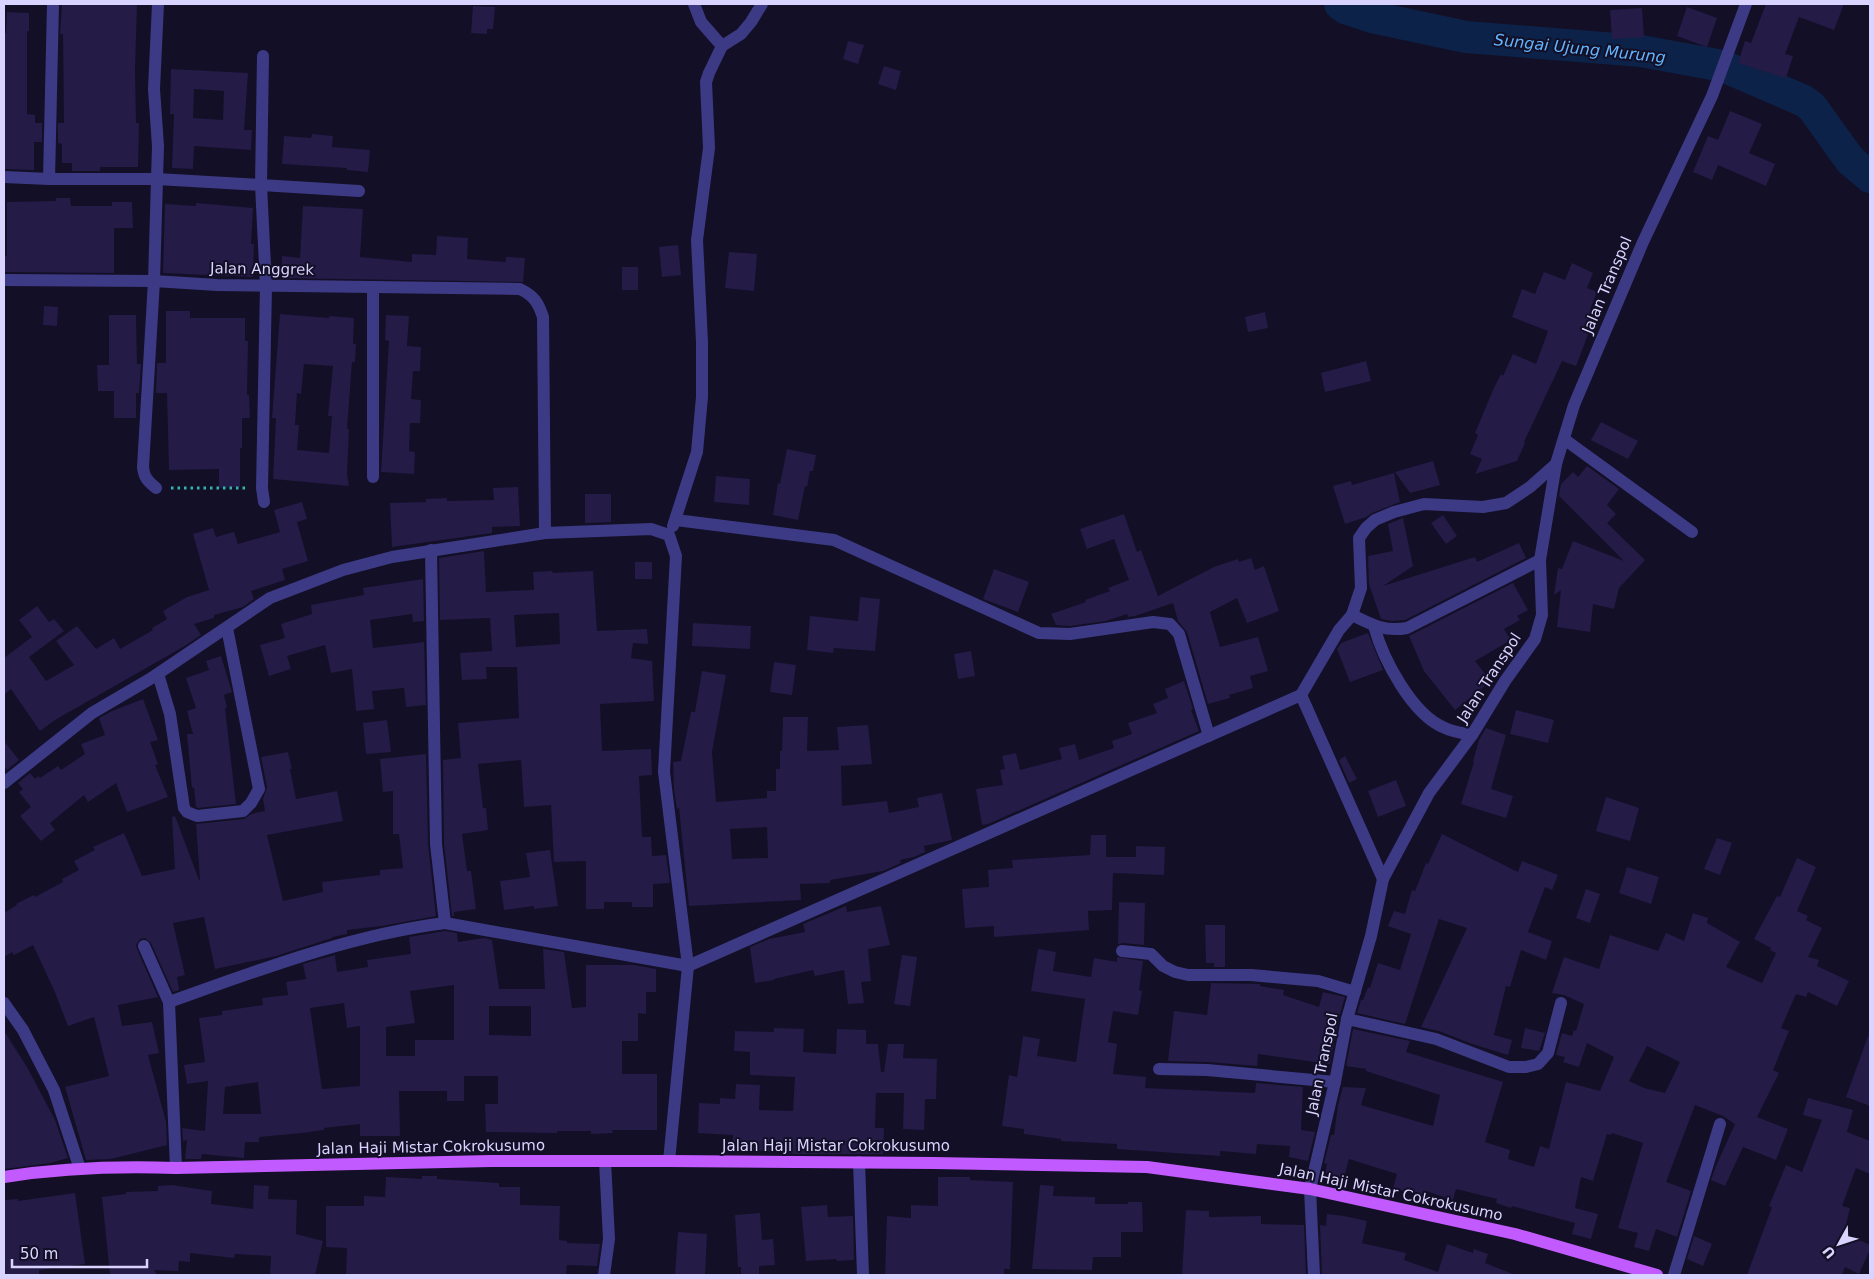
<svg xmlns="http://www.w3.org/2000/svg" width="1874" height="1279" font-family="'DejaVu Sans',sans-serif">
	<rect width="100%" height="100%" fill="#130f26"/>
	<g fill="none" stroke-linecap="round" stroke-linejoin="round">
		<path stroke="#0c2248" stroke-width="32" d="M1340,4L1345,8L1372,17L1466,37L1641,51L1723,66L1804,101L1812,107L1850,160L1870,177"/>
	</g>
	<g fill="#241b47" fill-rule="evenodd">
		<path d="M62,4H137L135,70L136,123H139L138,167H100V171H72V163H62V144L58,143V123H64L63,34H60Z"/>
		<path d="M1766,4H1844L1834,30L1799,17L1785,54L1793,56L1786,78L1738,63L1745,41L1751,43Z"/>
		<path d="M473,6L495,7L493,29H487V34L471,33Z"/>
		<path d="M1687,7L1717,18L1707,47L1677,36Z"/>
		<path d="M1642,8L1644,37L1612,39L1610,10Z"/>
		<path d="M7,12L29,13V31H27V114L35,115V123H42V142H34V170L4,169V33H6Z"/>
		<path d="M848,41L864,45L858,64L843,59Z"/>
		<path d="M884,66L901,71L896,90L878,84Z"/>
		<path d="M171,69L248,73L244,130H252L251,150L194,146L193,169L172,168L174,114H170ZM194,89L224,91L223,120L193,118Z"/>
		<path d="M1730,111L1762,124L1749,153L1775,164L1766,186L1718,165L1712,180L1693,172L1708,136L1718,140Z"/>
		<path d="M312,134L333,136L332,147L370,150L368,172L347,170V168L282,164L284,136L311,138Z"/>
		<path d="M56,198H70L71,206H112V202H132L133,228H114V273L4,272V256H7V202L56,201Z"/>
		<path d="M196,203L253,208L251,244H254L253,277L163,273L165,204L196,206Z"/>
		<path d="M303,206L363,209L360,257L412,262V254L436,255L437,236L468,238L467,259L506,262V257L525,258L523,282L281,278L282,256L300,258Z"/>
		<path d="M678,245L681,275L662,277L659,247Z"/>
		<path d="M729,252L757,254L754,291L725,288Z"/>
		<path d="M1572,263L1593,273L1587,288L1597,292L1590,309L1597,311L1576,366L1562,361L1524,442L1525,443L1517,461L1475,474L1482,459L1470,454L1478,435L1475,433L1493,390L1501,374L1503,376L1513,354L1536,364L1548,331L1512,317L1522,289L1535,294L1544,272L1565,280Z"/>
		<rect x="622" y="267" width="16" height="23"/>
		<path d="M44,306L58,307L57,326L43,325Z"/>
		<path d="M166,311H190V318H245V341H248L247,395H249L250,418H242V448H240V487L219,488V469L169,470L167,393H156L157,363H166Z"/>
		<path d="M1265,312L1268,328L1248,332L1245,317Z"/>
		<path d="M280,314L329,318V316L354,318L353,344H356L355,362H352L347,429H349L347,474L349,486L273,479L276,418H272ZM304,364L333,366L328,416H332L329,453L297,450L299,425H295L297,393L301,394Z"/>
		<path d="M109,315H136L137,364H141L139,393H136V418H114V391H98L97,365H109Z"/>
		<path d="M386,315L409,316L407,346L421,347L420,371H413L411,399L421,400L420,423H410L409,451L415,452L414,474L381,472L389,341L385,340Z"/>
		<path d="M1366,361L1371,381L1325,392L1321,373Z"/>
		<path d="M1601,422L1638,441L1628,459L1591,440Z"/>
		<path d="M787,449L816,455L813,471H810L807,487L805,486L798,520L773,515L778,483L780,484Z"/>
		<path d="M1433,461L1440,485L1410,493L1395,472Z"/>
		<path d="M1587,466L1619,489L1607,505L1616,514L1607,523L1645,560L1619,588L1614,609L1593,604L1590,632L1557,627L1561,590L1554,595L1558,568L1562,569L1573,541L1624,561L1559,496L1561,484L1573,472L1578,477Z"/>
		<path d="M1394,473L1400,502L1372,513L1366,517L1345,524L1333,486L1351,481L1352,485Z"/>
		<path d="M716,476L750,479L749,505L714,502Z"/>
		<path d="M518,487L520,526L492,527V533L392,547L390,503L426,502V499L447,498V501L494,500L493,488Z"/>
		<path d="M585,494H611V522L585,523Z"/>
		<path d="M302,502L307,519L297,522L308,561L282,569L285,580L251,591L254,599L243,607L214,615V618L194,624L201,635L183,647L55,720L40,731L11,689L4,695V658L32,637L19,620L37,606L49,622L54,619L64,631L29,657L46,681L74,665L56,641L77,626L96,649L114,638L120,649L153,630L152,628L167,619L163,611L187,597L209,590L193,534L213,528L216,537L234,532L238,544L280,532L274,510Z"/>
		<path d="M1124,514L1137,552L1141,550L1158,596L1214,567L1238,559L1239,562L1251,558L1255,570L1264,566L1279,611L1247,623L1237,598L1210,612L1220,647L1258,637L1268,671L1250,676L1253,688L1229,695L1230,698L1208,704L1187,632L1178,621L1173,603L1135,616L1128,617L1127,614L1106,621L1070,626L1056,625L1051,614L1086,602L1085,600L1110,591L1108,588L1129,580L1114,539L1087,549L1080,529Z"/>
		<path d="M1443,515L1457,536L1446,544L1431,523Z"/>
		<path d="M1403,518L1413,566L1383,586L1475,557L1477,562L1519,543L1526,558L1405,620L1392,621L1381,619L1369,584L1368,556L1393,551L1388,524Z"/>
		<path d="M484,551L486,592L534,590L533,572L552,571L553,573L593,571L597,631L647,629L648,644L633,643L631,658L652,661L654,701L600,704L602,751L651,749L652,775L639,776L642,837H651L652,856L666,855L670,883L653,884V907H632V902H604V909H586V861L554,862L551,805L524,807L521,760L478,764L483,808H486L488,830L462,834L467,871H471L476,909L454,912V916H452L444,843L443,760L461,758L458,723L519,718L517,667H486L487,679L462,680L460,653L492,651L490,618L440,620L439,558ZM559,613L560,644L516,647L514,615Z"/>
		<rect x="635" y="562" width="17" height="17"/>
		<path d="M994,569L1029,582L1018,612L983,599Z"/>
		<path d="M423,579L424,621L413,622L412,614L370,620L373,648L424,642L426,705L406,707L404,688L372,691L374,709L356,711L352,669L331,673L325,645L287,656L291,669L269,676L260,645L285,638L281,624L312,614L311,605L364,595L363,588Z"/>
		<path d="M1513,583L1528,610L1517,616L1520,620L1504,629L1511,640L1475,661L1491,681L1455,710L1424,671L1409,636Z"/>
		<path d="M860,597L880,599L875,651L834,648L833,653L807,650L810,616L858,621Z"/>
		<path d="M693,623L751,626L750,649L692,646Z"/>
		<path d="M1368,633L1383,670L1350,682L1337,649L1341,643Z"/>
		<path d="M971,651L975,676L958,679L954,654Z"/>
		<path d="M221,656L232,692L224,695L227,708H225L236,804L198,808L196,807L194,787L192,788L187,734H193L187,711L196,708L186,678L209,670L206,661Z"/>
		<path d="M774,662L796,665L792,695L770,692Z"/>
		<path d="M702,671L726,675L712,752L716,802L767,798V791H776V769H780V751H782L783,717H808L807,751L839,750L837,727L868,725L872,764L841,766L842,806L887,801L889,813L919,807L917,798L942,793L952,840L924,846L925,852L914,857L900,860L901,863L883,871L830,880V883L800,884L801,900L689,906L679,808L677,809L674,790L673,762L681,761L691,712H695ZM767,827L768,858L732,859L730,829Z"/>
		<path d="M1184,681L1193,709L1191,710L1199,731L988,824L982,825L976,789L1003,785L1000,770L1005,769L1002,756L1016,753L1020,770L1062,759L1059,748L1075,744L1079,760L1114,748L1112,741L1132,734L1128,723L1157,713L1153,704L1168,698L1165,689Z"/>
		<path d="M143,699L158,740L150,742L158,764L155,765L168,797L127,812L116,783L88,802L84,795L50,823L55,830L41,841L20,816L31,807L19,792L23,789L18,783L30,773L35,779L38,776L40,778L58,766L61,770L85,754L81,744L105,735L99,718L112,711Z"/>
		<path d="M1516,710L1554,720L1548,743L1510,734Z"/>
		<path d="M387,720L391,752L366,754L363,723Z"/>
		<path d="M1486,728L1506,735L1491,789L1513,796L1506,818L1461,804L1474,762L1473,761L1479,740Z"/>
		<path d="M4,741L19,760L7,770L4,766Z"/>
		<path d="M288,752L292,769H290L296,799L337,791L343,821L267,835L283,901L323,892L322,882L380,875V870L403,868L399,834H393V791L383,792L380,759L426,754L428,844L436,916L382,926L347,930V934L332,937V938L276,956L215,969L204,917L173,923L185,975L177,977L179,990L173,992L151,943L145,938L140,939L136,945L137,949L158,997L118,1005L122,1026L152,1022L159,1053L148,1055L166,1122L167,1145L111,1159L86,1160L65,1087L109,1076L94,1017L68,1026L54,990L33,945L14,955L12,952L4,957V913L17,905L16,904L34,895L35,897L63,882L62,879L79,870L74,861L95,850L93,847L124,833L142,876L175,869L172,817L175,816L199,880H200L196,824L244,819L251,814L265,811L263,799L267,787L261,757Z"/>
		<path d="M1345,756L1357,779L1349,783L1339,760Z"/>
		<path d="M1396,780L1406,806L1378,817L1368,791Z"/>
		<path d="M1606,797L1639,808L1630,841L1596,831Z"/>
		<path d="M1442,834L1518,872L1522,861L1558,875L1552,890L1545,887L1528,932L1552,941L1546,960L1521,950L1510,987L1506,986L1494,1035L1512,1040L1508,1055L1472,1044L1439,1031L1421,1027L1467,928L1439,919L1405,1024L1357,1013L1361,1000H1363L1368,987L1370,988L1378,963L1400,970L1411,934L1388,926L1394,911L1405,914L1412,890L1415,891L1426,863L1428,864Z"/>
		<path d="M1091,835H1106V857H1136V846L1165,847L1164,875L1113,873L1112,910L1088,911L1089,930L994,937V926L965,928L962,889L989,887L988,870L1013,868L1012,860L1090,855Z"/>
		<path d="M1717,838L1732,843L1720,875L1704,869Z"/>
		<path d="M550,850L558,906L534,909V906L504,910L500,881L530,877L526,853Z"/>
		<path d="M1797,858L1816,867L1797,911L1808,916L1806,920L1822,928L1808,957L1819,960L1817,966L1849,981L1837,1006L1808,992L1806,997L1796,994L1781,1028L1789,1031L1773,1070L1779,1073L1757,1117L1788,1129L1776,1160L1743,1147L1725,1186L1711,1180L1716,1166L1735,1124L1723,1116L1695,1105L1666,1182L1691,1191L1677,1237L1656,1229L1649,1251L1634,1247L1638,1233L1618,1228L1643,1143L1612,1133L1611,1135L1607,1134L1593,1181L1581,1177L1575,1208L1598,1214L1591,1239L1572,1234L1575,1223L1512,1206L1511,1208L1496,1203L1497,1199L1456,1189L1453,1200L1426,1191L1424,1197L1393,1188L1397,1174L1349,1159L1344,1178L1325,1173L1327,1164L1324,1163L1331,1135H1334L1338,1105L1343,1087L1366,1088L1361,1105L1433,1126L1440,1095L1366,1071V1069L1346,1066L1353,1029L1410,1041L1406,1052L1503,1082L1485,1142L1510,1150L1508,1159L1534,1167L1540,1146L1549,1149L1566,1082L1600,1091L1614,1057L1587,1043L1579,1067L1563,1062L1565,1057L1556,1055L1562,1033L1572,1036L1574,1030L1576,1031L1584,1004L1564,995L1552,993L1564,957L1599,969L1610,935L1658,951L1666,933L1684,941L1693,913L1708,918L1707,923L1740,942L1726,967L1762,983L1776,953L1770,950L1771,948L1754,939L1777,896L1780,897ZM1647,1046L1680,1062L1665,1093L1644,1088L1629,1081Z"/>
		<path d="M1627,867L1659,877L1651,904L1619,893Z"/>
		<path d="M1586,889L1600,894L1590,923L1576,918Z"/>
		<path d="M1119,902L1145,903L1144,945L1123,943L1118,944Z"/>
		<path d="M846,906L847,912L881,906L890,945L868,949L871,981L861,982L864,1003L848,1004L844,970L815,976L813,970L774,979V980L755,983L750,947L769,939L805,932L803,924Z"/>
		<path d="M1205,925H1225V967H1214V963H1206Z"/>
		<path d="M445,931L457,933L458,942L484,938L492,940L499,989H545L543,949L564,952L572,1008L586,1007V965H634L656,969V992H646V1014L638,1013V1041H622V1074H657V1130H612L613,1133L591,1134V1131H557V1133L486,1132L485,1104H498V1076H464V1101H447V1091H399L400,1136H360V1124L324,1128V1130L302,1133L259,1137V1142H245L244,1158L202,1154L201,1159H185L187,1140L183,1141L182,1128L205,1131L208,1081L187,1084L184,1065L205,1062L199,1018L222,1015V1011L263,1005L262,998L288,995L286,982L306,979L303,964L335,955L337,972L368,967L367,960L411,954L409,937ZM454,985V1040H415V1056H386V1027L415,1023L410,991ZM344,1003L347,1028L360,1026V1086L322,1089L310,1008ZM489,1006H531V1036L489,1035ZM258,1082L261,1114H223L225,1087Z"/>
		<path d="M1038,949L1056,952L1053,971L1091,977L1094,958L1117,962V957L1143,961L1139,990L1142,991L1138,1015L1113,1011L1108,1042L1117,1044L1113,1074L1146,1077L1145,1088L1255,1093L1256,1083L1303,1087L1301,1130L1315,1132L1308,1161L1289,1157L1290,1146L1257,1144L1256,1154L1220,1151V1156L1117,1149V1144L1061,1141V1139L1024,1134V1129L1002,1126L1009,1075L1017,1077L1023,1036L1040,1039L1037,1056L1076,1062L1085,999L1031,991Z"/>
		<path d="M902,955L917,957L910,1006L894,1004Z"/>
		<path d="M1211,983L1260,984V986L1284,990L1283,995L1319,1007L1323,992L1345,997L1339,1017L1330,1064L1258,1054L1257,1066L1208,1062L1168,1061L1174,1011L1207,1015Z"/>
		<path d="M774,1028L804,1029L803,1052L836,1054L837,1029L866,1030V1044H878L881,1072H884L888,1044H904L903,1058L937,1059L936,1099H925L924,1130L903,1129L904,1093H876L875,1128H884L883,1154H796L733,1148V1135L698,1133L699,1103L720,1104V1098L735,1099L736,1084L760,1085L759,1110L793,1111L795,1077L750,1075V1052L734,1051L735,1031L774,1032Z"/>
		<path d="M1525,1028L1545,1033L1539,1051L1521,1048Z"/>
		<path d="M4,1031L27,1067L55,1120L68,1158L50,1163L5,1169L4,1162Z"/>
		<path d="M1868,1036H1870V1106L1846,1097Z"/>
		<path d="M1808,1098L1853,1110L1847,1132L1870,1141V1174L1856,1168L1842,1206L1850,1208L1844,1233L1870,1245V1249L1859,1274L1845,1267L1842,1275H1747L1772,1207L1769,1206L1786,1165L1802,1172L1822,1120L1803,1115Z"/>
		<path d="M422,1176H437V1179L499,1183V1187H520V1205L560,1206L559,1240L567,1241V1243L600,1244L597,1266L567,1265L566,1275H346L347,1248L326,1247V1206H364V1196L385,1197L386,1177L422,1179Z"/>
		<path d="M938,1177H970V1180L1013,1182L1010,1269H1004V1275H885L887,1216L911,1218V1205L938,1206Z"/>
		<path d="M172,1185L212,1191L211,1204L253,1209L254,1185L269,1186L268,1199L297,1200L296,1234L323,1241L315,1275H270L271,1256L235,1254L234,1258L190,1253V1262L179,1261L178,1271L154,1270L157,1275H110L102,1197L126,1194V1192L158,1191V1186Z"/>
		<path d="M1040,1185L1054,1186L1053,1196L1095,1197V1204H1128V1202H1142L1143,1232H1121V1257H1093L1092,1270L1032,1269Z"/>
		<path d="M75,1193L85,1264L39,1270V1275H4V1200L18,1199V1201Z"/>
		<path d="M827,1205L828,1217L853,1216L854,1260L837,1261L836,1259L806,1261L801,1207Z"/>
		<path d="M1186,1210L1209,1211V1217L1261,1216V1224L1304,1225L1306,1275H1182Z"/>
		<path d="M760,1213L762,1240L773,1239L775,1265L759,1266V1275H741V1267H738L735,1215Z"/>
		<path d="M1327,1214L1344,1216L1367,1221L1362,1243L1406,1253L1404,1260L1438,1272L1447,1244L1473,1253L1474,1249L1488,1254L1485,1263L1513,1274L1512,1275H1322L1320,1225L1326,1226Z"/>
		<path d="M678,1232L707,1234L705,1275H675Z"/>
		<path d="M1694,1236L1712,1244L1703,1266L1687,1259Z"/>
	</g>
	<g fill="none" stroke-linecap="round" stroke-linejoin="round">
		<path stroke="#2fb8b0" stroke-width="3" stroke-dasharray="2.5 4" stroke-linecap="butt" d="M171,488H247"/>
		<g stroke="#3d3a85" stroke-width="12">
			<path d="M53,4L49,179H157L261,185L266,286L262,488L264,502"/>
			<path d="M694,4L701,22L722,46"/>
			<path d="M263,56L261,185L359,191"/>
			<path d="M4,177L49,179"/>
			<path d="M4,280L154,281L217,285L520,289C534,296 538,302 543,317L545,533"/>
			<path d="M1564,439L1692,532"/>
			<path d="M373,477V287"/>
			<path d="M156,488C148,481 144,478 143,467L154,281L158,146L154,89L158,4"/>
			<path d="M676,520L834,540L1039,633L1070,634L1153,622L1170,624L1179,634L1209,736"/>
			<path d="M673,526L697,452L702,397V342L697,240L709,148L706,82L709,73L722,46L741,34L751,22L762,4"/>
			<path d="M431,550L436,844L445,923"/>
			<path d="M1352,615C1372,625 1385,632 1407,628L1540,560"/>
			<path d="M1374,626C1383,659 1412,715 1445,728C1453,732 1463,733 1472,735"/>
			<path d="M158,674L170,714L184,808L187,812L197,816L243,811L251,803L259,789L227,628"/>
			<path d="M1301,695L1339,630L1352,615L1361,588L1359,538L1366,528L1375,520L1394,512L1424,504L1483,507L1506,503L1530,487L1556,464"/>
			<path d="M4,783L92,713L150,679L270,598L343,570L392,557L545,533L651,529L669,535L676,556L664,772L688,966L669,1161"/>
			<path d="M144,946L169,1002L176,1168"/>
			<path d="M1122,951L1151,954L1163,966L1175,972L1188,975H1251L1318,981L1355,992"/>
			<path d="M169,1002C259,970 350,935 445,923L688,966L1301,695L1383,879"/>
			<path d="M4,1003L23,1030L54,1090L80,1169"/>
			<path d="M1347,1019L1436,1039L1509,1067H1526L1538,1064L1548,1053L1561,1003"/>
			<path d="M1159,1069L1207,1070L1335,1082"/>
			<path d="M859,1162L863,1275"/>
			<path d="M604,1275L609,1239L605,1161"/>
			<path d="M1314,1275L1310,1189L1335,1082L1347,1019L1371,936L1383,879L1429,793L1472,735L1505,681L1535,639L1542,615L1540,560L1556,464L1574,405L1643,242L1712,96L1746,4"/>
			<path d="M1674,1275L1720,1124"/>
		</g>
		<path stroke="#c25bff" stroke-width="12" d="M4,1177C61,1168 118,1166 176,1168L491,1161H669L934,1163L1147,1167L1310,1189L1515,1234L1657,1275"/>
	</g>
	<g text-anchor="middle" stroke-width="4" stroke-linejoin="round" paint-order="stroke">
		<g font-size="15" fill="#d9d4ff" stroke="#130f26">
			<text transform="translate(262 269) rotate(1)" y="5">Jalan Anggrek</text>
			<text transform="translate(1607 285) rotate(-67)" y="5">Jalan Transpol</text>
			<text transform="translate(1489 678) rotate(-57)" y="5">Jalan Transpol</text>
			<text transform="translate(1322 1064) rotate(-78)" y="5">Jalan Transpol</text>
			<text x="836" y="1151">Jalan Haji Mistar Cokrokusumo</text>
			<text transform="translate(431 1147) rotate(-1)" y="5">Jalan Haji Mistar Cokrokusumo</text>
			<text transform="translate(1391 1192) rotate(12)" y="5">Jalan Haji Mistar Cokrokusumo</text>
		</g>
		<g font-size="16" font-style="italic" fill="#62b6ff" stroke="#130f26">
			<text transform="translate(1580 48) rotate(6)" y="6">Sungai Ujung Murung</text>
		</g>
	</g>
	<rect width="1874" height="1279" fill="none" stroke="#d9d4ff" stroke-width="10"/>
	<g transform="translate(1839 1244) rotate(230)" stroke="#130f26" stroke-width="4" paint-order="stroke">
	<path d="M0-4L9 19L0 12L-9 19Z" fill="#d9d4ff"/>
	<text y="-8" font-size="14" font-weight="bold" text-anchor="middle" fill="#d9d4ff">U</text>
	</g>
	<path d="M12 1259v8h135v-8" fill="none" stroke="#d9d4ff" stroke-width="2.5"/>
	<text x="20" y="1259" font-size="15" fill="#d9d4ff" stroke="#130f26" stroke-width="4" paint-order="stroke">50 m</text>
</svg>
